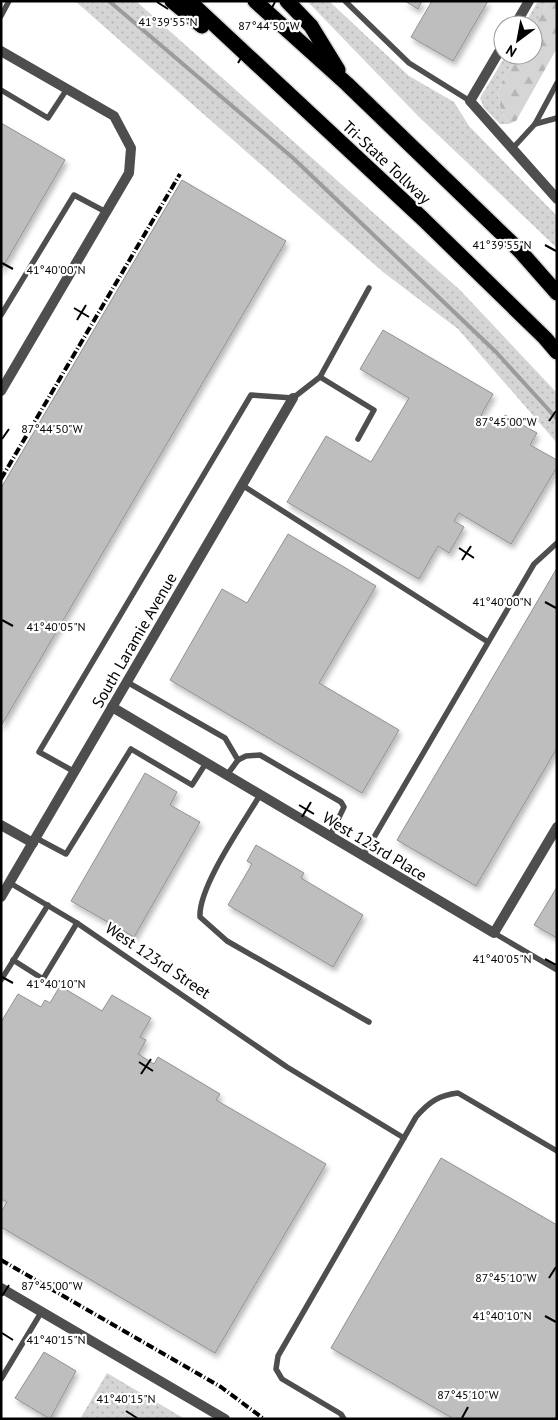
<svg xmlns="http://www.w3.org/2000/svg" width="558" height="1420" font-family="'PT Sans',sans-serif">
	<defs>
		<pattern id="grass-dots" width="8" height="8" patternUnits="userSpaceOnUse" patternTransform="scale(1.25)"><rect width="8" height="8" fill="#d5d5d5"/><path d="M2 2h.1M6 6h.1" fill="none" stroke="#b5b5b5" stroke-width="1.8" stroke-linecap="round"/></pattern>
		<pattern id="forest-firs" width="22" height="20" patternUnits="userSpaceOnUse" patternTransform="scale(1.25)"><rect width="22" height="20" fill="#d5d5d5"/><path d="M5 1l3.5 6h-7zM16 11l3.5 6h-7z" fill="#b5b5b5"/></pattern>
		<filter id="shadow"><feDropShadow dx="2.5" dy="4.5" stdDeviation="2.5" flood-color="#0004"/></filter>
	</defs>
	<rect width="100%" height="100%" fill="#fff"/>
	<g fill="url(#grass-dots)">
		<path d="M75,1H136L460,290L557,393V443L458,329L383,272Z"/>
		<path d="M307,1H329L409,76L454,102L469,126L557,216V248L418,116Z"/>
		<path d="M538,1H549L533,29V25H524Z"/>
		<path d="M506,55H518C501,84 489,93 509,124H500L484,108L480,98Z"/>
		<path d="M107,1373L185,1419H80Z"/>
	</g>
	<path fill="url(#forest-firs)" d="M549,1H557V48L516,121L509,124C489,93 501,84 518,55H533V29Z"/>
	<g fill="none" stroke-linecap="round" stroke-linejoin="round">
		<path stroke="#9c9c9c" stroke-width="4" d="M109,1L293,158L496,352L557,419"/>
	</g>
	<g fill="#bebebe" stroke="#929292" filter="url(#shadow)">
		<path d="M405,1H422L418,9Z"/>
		<path d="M432,1H488L453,61L411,37Z"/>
		<path d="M1,123L65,160L1,270Z"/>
		<path d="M182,180L286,241L1,726V488Z"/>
		<path d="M383,330L493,394L481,415L499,425L505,415L537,433L530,445L557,460V467L511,544L459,513L454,521L464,527L449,553L438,546L419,579L287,502L326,436L371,462L409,398L360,369Z"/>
		<path d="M288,534L376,586L319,683L399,730L362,793L170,680L222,589L247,603Z"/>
		<path d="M557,568V748L476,886L397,840Z"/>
		<path d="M145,773L177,792L170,805L200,822L134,937L71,901Z"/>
		<path d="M256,845L304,873L301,878L363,915L333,967L228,905L252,864L247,861Z"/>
		<path d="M557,887V938L534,925Z"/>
		<path d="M60,986L102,1011L112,995L151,1018L140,1037L146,1040L138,1054L154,1064L158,1057L220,1094L216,1100L326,1164L215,1353L1,1227V1212L7,1202L1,1199V1022L18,994L41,1007L45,1000L50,1003Z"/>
		<path d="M441,1158L557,1225V1419H454L331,1348Z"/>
		<path d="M44,1352L76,1371L50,1419L15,1398Z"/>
	</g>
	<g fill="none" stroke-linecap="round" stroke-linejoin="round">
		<g stroke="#dbdbdb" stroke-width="18">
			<g id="motorway">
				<path d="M172,1L202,26"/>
				<path d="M189,1L423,219L545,338L557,352"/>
				<path d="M255,1L347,84L520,251L557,293"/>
				<path d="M287,1L311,26L338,70"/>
			</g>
		</g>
		<g stroke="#4e4e4e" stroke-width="5.5">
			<path d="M345,1L409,63L470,101"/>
			<path d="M1,16L9,1"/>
			<path d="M1,90L48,118L67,89"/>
			<path d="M535,124L557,83"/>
			<path d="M512,149L535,124L557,118"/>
			<path d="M1,315L74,195L106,212"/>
			<path d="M320,377L374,410L358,439"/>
			<path d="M242,485L488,642"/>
			<path d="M127,682L225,738L238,760L227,775"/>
			<path d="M238,760L246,756L260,755L341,802L344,807L330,836"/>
			<path d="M75,772L39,752L251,395L293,398L320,377L369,288"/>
			<path d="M260,795C244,822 198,887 200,917L227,941L369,1022"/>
			<path d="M36,838L66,854L131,749L192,785L206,763"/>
			<path d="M363,856L534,564L557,543"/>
			<path d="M10,883L77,923L287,1067L404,1138"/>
			<path d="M494,933L557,970"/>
			<path d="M13,960L43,979L77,923"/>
			<path d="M1,980L48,905"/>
			<path d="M1,1379L42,1311"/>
			<path d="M344,1419L341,1414L282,1379L276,1369L278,1356L416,1117C429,1102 439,1095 458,1093L557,1151"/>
		</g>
		<g stroke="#4e4e4e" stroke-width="10">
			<path d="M515,25L529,1"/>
			<path d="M503,45L470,101L557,199"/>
			<path d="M1,51L114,116L131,148L129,173L1,391"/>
			<path d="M112,707L494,933L557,827"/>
			<path d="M1,825L33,843"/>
			<path d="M1,897L293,398"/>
		</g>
		<path stroke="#4e4e4e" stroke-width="10" d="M1,1288L225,1419"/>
		<use href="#motorway" stroke="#000" stroke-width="15"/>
		<g stroke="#000" stroke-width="4" stroke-dasharray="8 2.5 1 2.5" stroke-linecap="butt">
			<path d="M1,479L180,174"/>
			<path d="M1,1260L221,1387L264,1419"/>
		</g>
	</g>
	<path fill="none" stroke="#000" stroke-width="2" d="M157,2L168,9M269,13L275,2M235,51L250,60M238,63L247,48M545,245L556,251M2,263L13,269M74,308L89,317M77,320L86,305M549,421L556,411M2,439L9,429M459,548L474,558M462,560L471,546M545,602L556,608M2,620L13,626M299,805L314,814M302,817L311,802M545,959L556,965M2,977L13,983M139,1062L153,1071M141,1074L151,1059M549,1278L556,1267M2,1296L9,1285M545,1316L556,1322M2,1333L13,1340M126,1411L137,1418M462,1418L468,1407"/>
	<g text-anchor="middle" stroke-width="4.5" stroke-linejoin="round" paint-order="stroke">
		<g font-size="16" fill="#000" stroke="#fff">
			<text transform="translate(387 162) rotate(43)" y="6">Tri-State Tollway</text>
			<text transform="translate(134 640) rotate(-60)" y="6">South Laramie Avenue</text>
			<text transform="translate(375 846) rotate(31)" y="6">West 123rd Place</text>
			<text transform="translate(158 960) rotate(34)" y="6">West 123rd Street</text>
		</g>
	</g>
	<g font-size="12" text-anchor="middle" fill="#000" stroke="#fff" stroke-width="4.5" stroke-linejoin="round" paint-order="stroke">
		<text x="168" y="26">41°39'55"N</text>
		<text x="269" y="30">87°44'50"W</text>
		<text x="502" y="249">41°39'55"N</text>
		<text x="56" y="274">41°40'00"N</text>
		<text x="506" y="426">87°45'00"W</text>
		<text x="52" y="433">87°44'50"W</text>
		<text x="502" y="606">41°40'00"N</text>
		<text x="56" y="631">41°40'05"N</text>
		<text x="502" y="963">41°40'05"N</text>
		<text x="56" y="988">41°40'10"N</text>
		<text x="506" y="1282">87°45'10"W</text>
		<text x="52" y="1290">87°45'00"W</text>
		<text x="502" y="1320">41°40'10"N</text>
		<text x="56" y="1344">41°40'15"N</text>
		<text x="468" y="1399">87°45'10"W</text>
		<text x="126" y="1403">41°40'15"N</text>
	</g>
	<rect width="558" height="1420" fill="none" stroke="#000000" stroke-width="5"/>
	<g transform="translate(518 40) rotate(212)"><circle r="24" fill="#ffffff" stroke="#999999"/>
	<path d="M0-4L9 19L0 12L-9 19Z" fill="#000000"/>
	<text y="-8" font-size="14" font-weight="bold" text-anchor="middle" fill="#000000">N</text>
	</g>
</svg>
